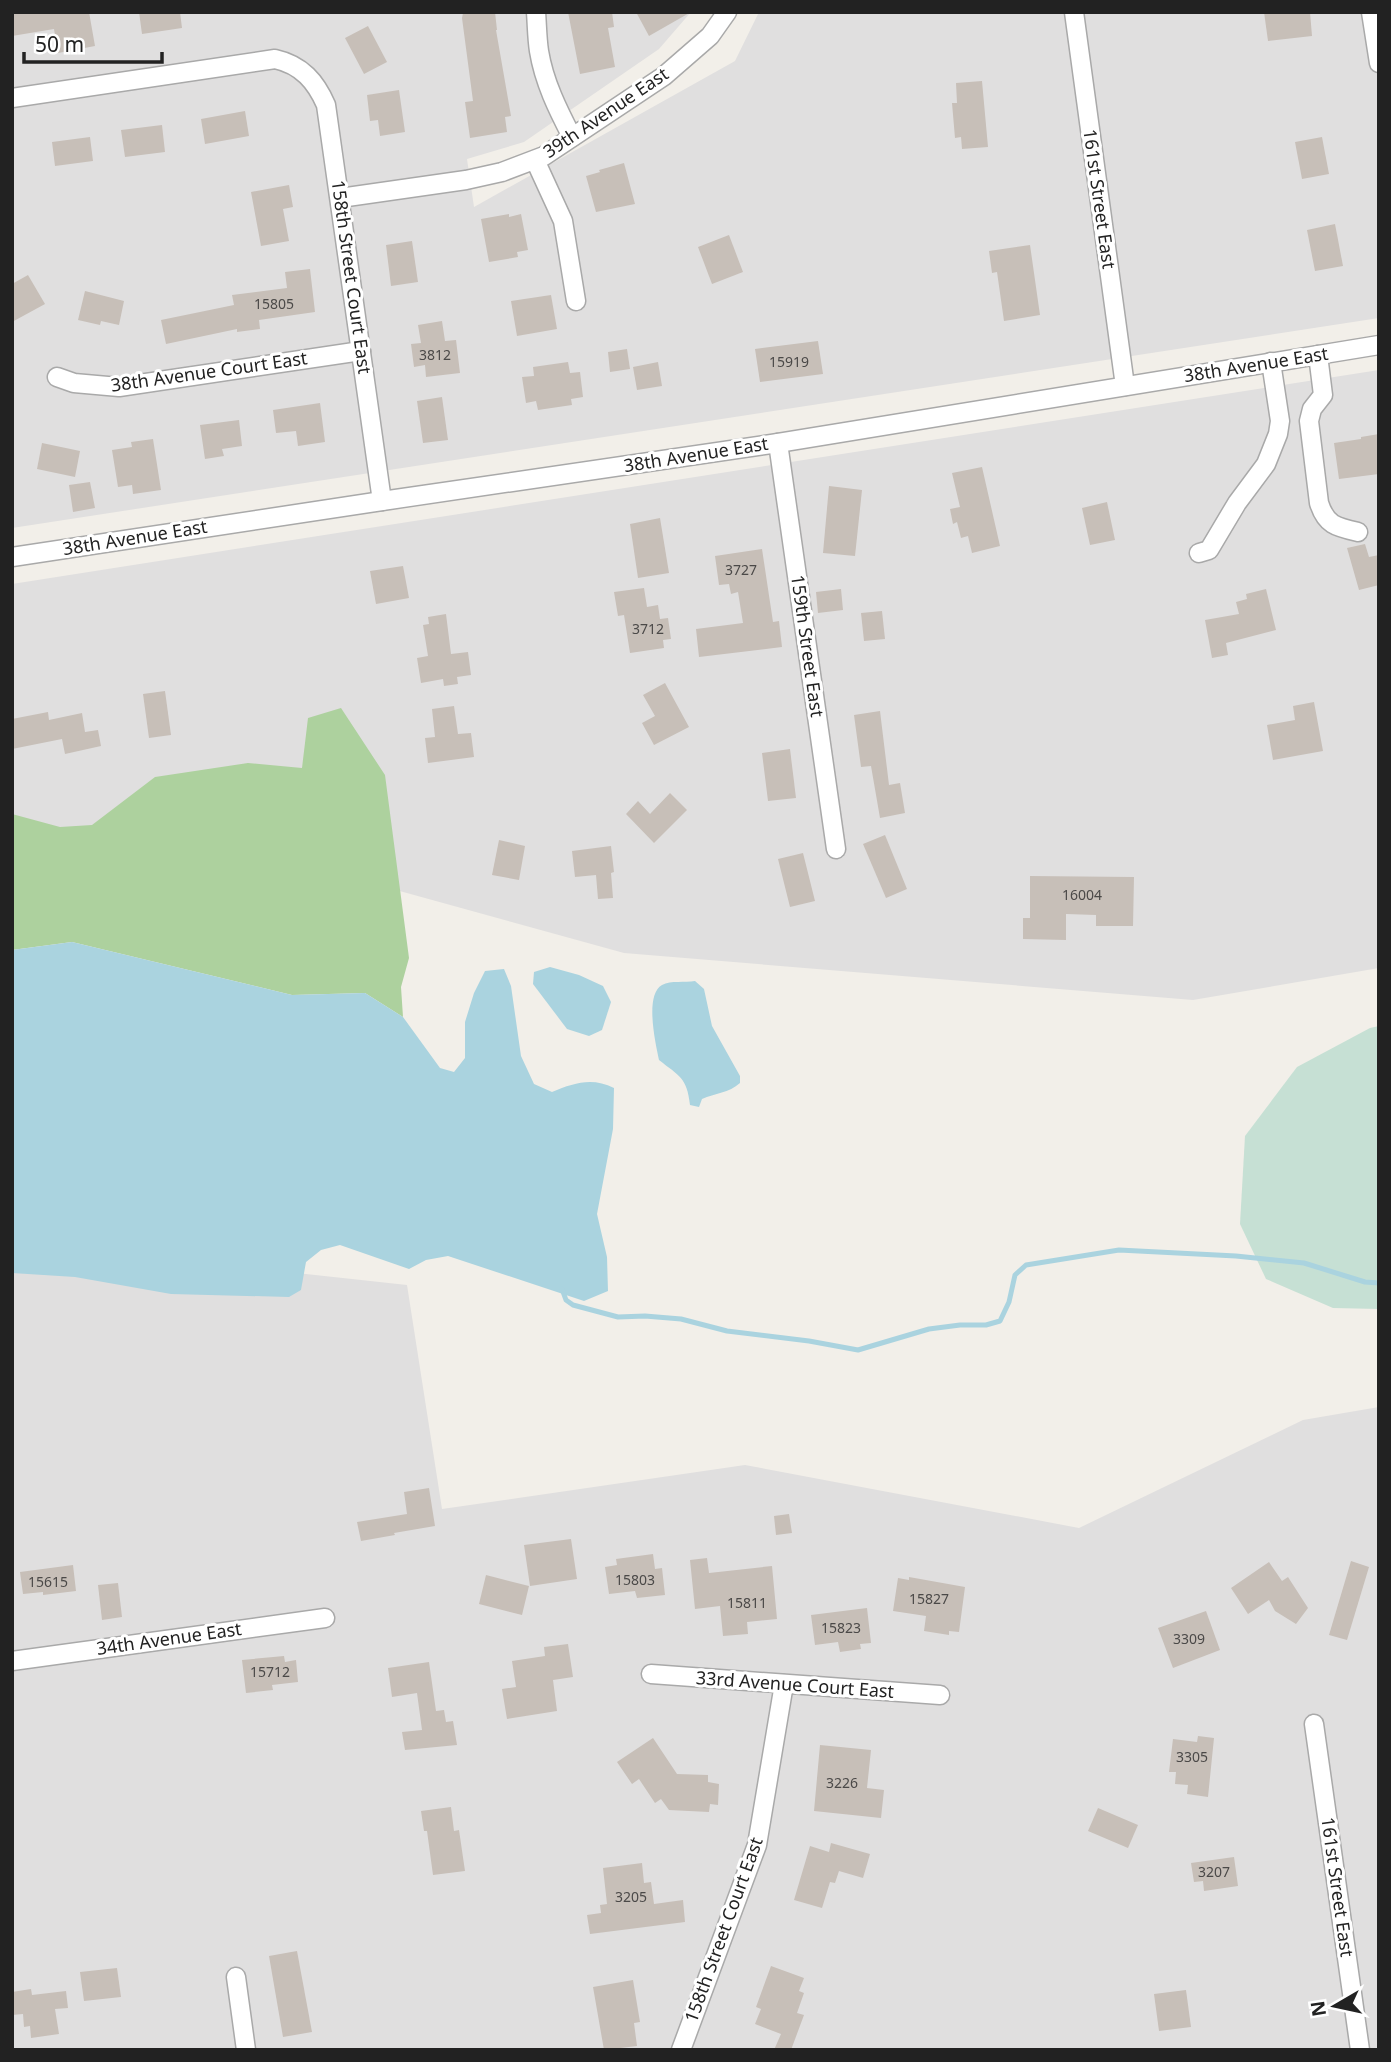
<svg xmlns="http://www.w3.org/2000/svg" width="1391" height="2062" font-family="'Noto Sans',sans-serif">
	<rect width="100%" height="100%" fill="#f2efe9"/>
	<g fill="#e0dfdf">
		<path d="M12,12H691L659,49L524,142L467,159L474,207L735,61L759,12H1379V318L12,528Z"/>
		<path d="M1379,370V968L1193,1000L624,953L237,846L12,861V584Z"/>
		<path d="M12,1242L407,1285L442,1509L745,1465L1079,1528L1303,1420L1379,1407V2050H12Z"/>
	</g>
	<path fill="#add19e" d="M341,708L385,775L409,958L401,987L403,1017L365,993L292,995L72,942L12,950V814L60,827L92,825L155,777L248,763L302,768L308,718Z"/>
	<path fill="#c6e0d4" d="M1379,1026V1309L1333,1308L1266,1279L1240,1224L1245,1136L1297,1067L1370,1028Z"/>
	<g fill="#aad3df">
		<path d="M72,942L292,995L365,993L403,1017L440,1068L454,1072L465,1058V1022L474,993L485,971L504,969L511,986L521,1056L534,1084L552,1092C574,1083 592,1077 614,1088L613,1129L597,1214L607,1257L608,1291L584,1301L448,1256L426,1260L409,1269L340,1245L321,1250L306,1262L301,1290L289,1297L171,1294L75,1277L12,1273V950Z"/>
		<path d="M550,967L579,975L603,986L611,1002L602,1030L589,1036L567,1029L533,984L534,972Z"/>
		<path d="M695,981L704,989L712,1026L740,1076V1083C729,1093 715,1093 702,1099L699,1107L690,1105C687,1077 679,1076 659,1060C656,1045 644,995 662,985C671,980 685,983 695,981Z"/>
	</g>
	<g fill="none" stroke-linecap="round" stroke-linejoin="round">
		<path stroke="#aad3df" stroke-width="5" d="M562,1289L566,1300L573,1305L618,1317L645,1316L681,1319L727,1331L809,1341L858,1350L929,1329L960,1325H986L1000,1321L1009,1302L1015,1275L1026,1265L1119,1250L1236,1256L1304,1263L1365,1282L1379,1283"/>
	</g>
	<g fill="#c7bfb8">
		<path d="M12,12H89L95,46L58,53L54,29L12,36Z"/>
		<path d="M139,12H180L182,28L142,34Z"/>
		<path d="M471,12H495L497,30H496L511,116L505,117L507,132L470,138L465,102L473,101L462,18L463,13Z"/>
		<path d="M568,12H612L614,27L608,28L615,67L580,74Z"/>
		<path d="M636,12H691L649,36Z"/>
		<path d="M1264,12H1310L1312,36L1268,41Z"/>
		<path d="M368,26L387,62L364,74L345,38Z"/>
		<path d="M982,81L988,147L962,149L961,137L955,138L952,103H957L956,83Z"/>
		<path d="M399,90L405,132L380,136L378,120L370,121L367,95Z"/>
		<path d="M245,111L249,136L205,144L201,119Z"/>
		<path d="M162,125L165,152L125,157L121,130Z"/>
		<path d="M90,137L93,161L55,166L52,142Z"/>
		<path d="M1322,137L1329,174L1302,179L1295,142Z"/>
		<path d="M624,163L635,204L596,212L586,176L600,172L599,170Z"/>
		<path d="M289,185L293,207L283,209L289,241L261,246L251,192Z"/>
		<path d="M509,214V217L521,214L528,250L517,252L518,257L489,262L481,219Z"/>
		<path d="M1335,224L1343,266L1315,271L1307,230Z"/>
		<path d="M729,235L743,272L712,284L698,247Z"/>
		<path d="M412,241L418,282L391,286L386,245Z"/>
		<path d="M1030,245L1040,315L1004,321L997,272L992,273L989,251Z"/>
		<path d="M310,269L315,312L259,320L260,329L237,332V329L166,344L161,320L234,305L232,295L287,288L285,272Z"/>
		<path d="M28,275L45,304L12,322V284Z"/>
		<path d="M85,291L124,301L119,325L101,321L100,325L78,320Z"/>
		<path d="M551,295L557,329L517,336L511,301Z"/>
		<path d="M442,321L445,341L456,340L460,373L426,377L425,365L414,367L411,344L421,343L418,325Z"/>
		<path d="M818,341L823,374L760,382L755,349Z"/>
		<path d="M627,349L630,369L610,372L608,352Z"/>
		<path d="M568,362L570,373L580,372L583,397L571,399L572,405L538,410L536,401L526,403L522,377L534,376L533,367Z"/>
		<path d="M658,362L662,386L637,390L633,367Z"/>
		<path d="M442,397L448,440L423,443L417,401Z"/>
		<path d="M320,403L325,442L298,446L296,431L276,433L273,410Z"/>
		<path d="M239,420L242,446L222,449L224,456L205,459L200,425Z"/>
		<path d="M1379,434V474L1339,479L1334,443L1361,439V437Z"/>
		<path d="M153,439L161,490L133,494L132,485L118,487L112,450L132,447L131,442Z"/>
		<path d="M42,443L80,451L75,477L37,469Z"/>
		<path d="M982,467L1000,546L972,553L968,536L961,538L957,522L953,524L950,509L960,507L952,473Z"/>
		<path d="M90,482L95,508L73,512L69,485Z"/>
		<path d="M829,486L862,490L855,556L823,553Z"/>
		<path d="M1107,502L1115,540L1090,545L1082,508Z"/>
		<path d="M660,518L669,573L638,578L630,524Z"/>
		<path d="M1365,544L1369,557L1379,555V585L1359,590L1347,548Z"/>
		<path d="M762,549L773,622L779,621L782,647L699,657L696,629L743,623L738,592L731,594L729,584L719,585L715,556Z"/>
		<path d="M403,566L409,598L376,604L370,571Z"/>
		<path d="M644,588L647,607L658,605L660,619L668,618L671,639L663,640L664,648L630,653L624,615L618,616L614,592Z"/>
		<path d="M841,589L843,610L818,613L816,592Z"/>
		<path d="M1266,589L1276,630L1226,643L1228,655L1212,658L1205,620L1239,614L1236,602L1247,599L1246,594Z"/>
		<path d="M882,611L885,639L864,641L861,613Z"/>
		<path d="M446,614L451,654L468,652L471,675L457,677L458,684L444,686L443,679L421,683L417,658L428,656L423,625L429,624L428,617Z"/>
		<path d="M665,683L689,727L654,745L642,723L655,716L643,695Z"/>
		<path d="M165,691L171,735L149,738L143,694Z"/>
		<path d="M1314,702L1323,751L1273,760L1267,725L1295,720L1293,706Z"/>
		<path d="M454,706L458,734L471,733L474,757L428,763L425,738L435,737L432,709Z"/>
		<path d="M880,711L889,785L900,783L905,813L880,818L871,766L861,767L854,715Z"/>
		<path d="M48,712L49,720L82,713L85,732L98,730L101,746L65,754L62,739L12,749V719Z"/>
		<path d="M790,749L796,798L768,801L762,753Z"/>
		<path d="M670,793L687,810L654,843L626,814L638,801L650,814Z"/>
		<path d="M885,835L907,889L886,898L863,844Z"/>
		<path d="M499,840L525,846L519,880L492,875Z"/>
		<path d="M611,846L614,872L611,873L613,898L598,899L596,875L575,877L572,851Z"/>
		<path d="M803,853L815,901L790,907L778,859Z"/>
		<path d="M1030,876L1134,877L1133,926H1096V915L1066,914V940L1023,939V918H1030Z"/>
		<path d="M429,1488L435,1526L394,1533L395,1535L361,1541L357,1522L407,1514L404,1492Z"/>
		<path d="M789,1514L792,1533L776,1535L774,1516Z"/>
		<path d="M571,1539L577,1579L530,1586L524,1545Z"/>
		<path d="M653,1554L655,1569L662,1568L665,1595L637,1598L635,1591L609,1594L605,1567L617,1565L616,1559Z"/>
		<path d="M707,1558L709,1573L772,1566L777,1619L747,1622L748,1634L723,1636L720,1606L695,1609L690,1560Z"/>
		<path d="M1351,1561L1369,1567L1347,1640L1329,1635Z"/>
		<path d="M1269,1562L1282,1581L1288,1577L1308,1608L1296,1624L1275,1611L1269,1600L1248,1614L1231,1588Z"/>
		<path d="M73,1565L76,1591L43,1595V1592L23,1594L20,1572Z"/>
		<path d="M486,1575L529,1586L522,1615L479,1604Z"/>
		<path d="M909,1577L965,1587L959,1632L949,1631V1635L924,1631L926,1616L893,1611L898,1578L909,1580Z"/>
		<path d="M118,1583L122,1617L102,1620L98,1585Z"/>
		<path d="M867,1608L871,1643L860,1644L861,1649L840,1652L838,1642L815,1645L811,1615Z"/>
		<path d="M1206,1611L1220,1650L1173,1668L1158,1628Z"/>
		<path d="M568,1644L573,1677L553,1680L557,1711L507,1719L502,1689L516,1687L512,1661L545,1656L544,1647Z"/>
		<path d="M284,1656L285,1662L296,1660L298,1682L272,1685L273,1690L246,1693L242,1660Z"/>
		<path d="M429,1662L436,1711L444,1710L446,1722L453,1721L457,1745L405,1750L402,1732L422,1730L417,1693L392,1697L388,1668Z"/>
		<path d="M1198,1736L1214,1738L1208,1797L1187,1794L1188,1785L1175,1784L1176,1772H1169L1173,1739L1197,1742Z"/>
		<path d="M653,1738L677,1774L708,1775V1782L719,1784L718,1805L710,1804L709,1812L669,1810L661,1799L655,1803L639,1779L632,1784L617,1762Z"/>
		<path d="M820,1745L871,1750L867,1788L884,1790L881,1818L814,1811Z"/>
		<path d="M451,1807L454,1831L459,1830L465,1871L433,1875L427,1831H424L421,1811Z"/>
		<path d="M1098,1808L1138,1825L1128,1848L1088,1831Z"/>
		<path d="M831,1843L870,1854L863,1878L839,1871L835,1883L830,1882L822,1908L794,1900L810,1846L829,1852Z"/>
		<path d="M1234,1857L1238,1886L1204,1891L1203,1881L1194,1882L1191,1863Z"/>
		<path d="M642,1863L644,1883L651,1882L654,1904L683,1900L685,1922L590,1934L587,1915L601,1913L600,1905L607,1904L603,1868Z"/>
		<path d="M297,1951L312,2032L283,2037L269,1956Z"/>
		<path d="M771,1966L804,1978L799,1991L804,1993L797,2013L804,2015L791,2050H774L781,2034L755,2024L761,2009L756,2007Z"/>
		<path d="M117,1968L121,1997L84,2001L80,1972Z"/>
		<path d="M633,1980L640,2022L634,2023L637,2046L604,2050L593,1987Z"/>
		<path d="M31,1989L32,1995L66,1991L68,2008L55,2009L59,2034L31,2038L30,2026L24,2027L23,2014L12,2015V1992Z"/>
		<path d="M1186,1990L1191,2027L1159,2031L1154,1994Z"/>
	</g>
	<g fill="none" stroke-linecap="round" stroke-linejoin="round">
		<g stroke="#a9a9a9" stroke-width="21">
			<g id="minor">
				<path d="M536,12C537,25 537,38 539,51C544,82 558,110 572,137"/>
				<path d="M1074,12L1125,386"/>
				<path d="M1371,12L1379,63"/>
				<path d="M12,98L275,59C302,65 316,82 326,105L382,501"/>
				<path d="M535,160L563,221L576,301"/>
				<path d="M340,198L466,180L502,172L544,156L664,76L710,36L727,12"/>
				<path d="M1318,355L1323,395L1312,409L1309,421L1319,503C1326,525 1336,527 1358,532"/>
				<path d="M57,377L74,383L119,387L361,351"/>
				<path d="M778,443L836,849"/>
				<path d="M1199,553L1209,550L1237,503L1266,464L1278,434L1280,421L1271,362"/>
				<path d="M12,557L382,501L778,443L1379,345"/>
				<path d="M12,1661L325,1618"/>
				<path d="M651,1674L940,1695"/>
				<path d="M1314,1724L1360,2050"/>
				<path d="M236,1977L246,2050"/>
				<path d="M681,2050L757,1845L784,1684"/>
			</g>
		</g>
		<use href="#minor" stroke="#fff" stroke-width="18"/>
	</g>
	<g text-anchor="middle" stroke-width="6" stroke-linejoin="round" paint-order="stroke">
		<g font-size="14" fill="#4b4948">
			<text x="274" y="309">15805</text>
			<text x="435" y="360">3812</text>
			<text x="789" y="367">15919</text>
			<text x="741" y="575">3727</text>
			<text x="648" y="634">3712</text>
			<text x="1082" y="900">16004</text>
			<text x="635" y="1585">15803</text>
			<text x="48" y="1587">15615</text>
			<text x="929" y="1604">15827</text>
			<text x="747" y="1608">15811</text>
			<text x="841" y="1633">15823</text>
			<text x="1189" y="1644">3309</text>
			<text x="270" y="1677">15712</text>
			<text x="1192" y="1762">3305</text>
			<text x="842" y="1788">3226</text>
			<text x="1214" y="1877">3207</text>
			<text x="631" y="1902">3205</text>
		</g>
		<g font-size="18" fill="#222" stroke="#fff">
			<text transform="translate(606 113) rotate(-34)" y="6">39th Avenue East</text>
			<text transform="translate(1099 199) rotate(82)" y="6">161st Street East</text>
			<text transform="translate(351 277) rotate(82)" y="6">158th Street Court East</text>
			<text transform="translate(1256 365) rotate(-9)" y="6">38th Avenue East</text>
			<text transform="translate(209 372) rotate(-8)" y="6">38th Avenue Court East</text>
			<text transform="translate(696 455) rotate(-9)" y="6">38th Avenue East</text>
			<text transform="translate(135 538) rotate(-9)" y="6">38th Avenue East</text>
			<text transform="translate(807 646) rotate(82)" y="6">159th Street East</text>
			<text transform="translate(169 1639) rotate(-8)" y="6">34th Avenue East</text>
			<text transform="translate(795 1685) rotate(4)" y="6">33rd Avenue Court East</text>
			<text transform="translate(1337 1887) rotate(82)" y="6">161st Street East</text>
			<text transform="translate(724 1930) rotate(-70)" y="6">158th Street Court East</text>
		</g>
	</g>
	<rect width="1391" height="2062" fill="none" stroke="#222222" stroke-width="28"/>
	<g transform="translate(1335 2006) rotate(261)" stroke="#ffffff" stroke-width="5" paint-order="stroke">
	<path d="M0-5L12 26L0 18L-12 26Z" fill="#222222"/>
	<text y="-10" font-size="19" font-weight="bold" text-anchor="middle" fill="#222222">N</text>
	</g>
	<path d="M24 52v10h138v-10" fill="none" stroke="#222222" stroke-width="3.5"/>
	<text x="35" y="52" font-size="21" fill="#222222" stroke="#ffffff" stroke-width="5" paint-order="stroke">50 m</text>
</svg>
